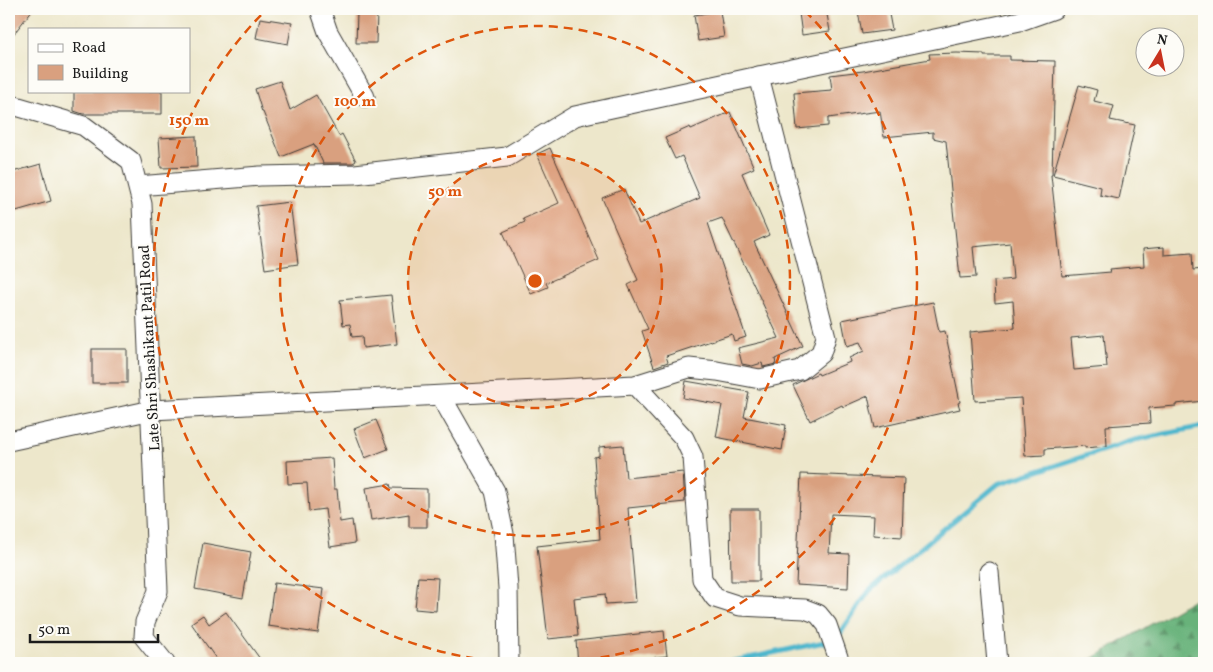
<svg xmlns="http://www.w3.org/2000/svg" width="1213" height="672" font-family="Vollkorn,serif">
	<defs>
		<pattern id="forest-firs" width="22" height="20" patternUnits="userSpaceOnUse" patternTransform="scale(1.25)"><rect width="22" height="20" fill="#68b27a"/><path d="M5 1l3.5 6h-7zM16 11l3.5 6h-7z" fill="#559063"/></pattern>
	</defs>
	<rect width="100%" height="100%" fill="#fdfcf7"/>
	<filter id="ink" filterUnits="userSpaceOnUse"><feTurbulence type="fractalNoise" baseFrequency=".02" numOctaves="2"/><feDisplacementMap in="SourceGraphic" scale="10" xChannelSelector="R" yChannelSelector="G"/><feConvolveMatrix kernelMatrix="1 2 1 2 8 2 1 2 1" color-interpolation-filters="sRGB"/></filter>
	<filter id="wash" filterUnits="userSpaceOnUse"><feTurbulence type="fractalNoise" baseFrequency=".0096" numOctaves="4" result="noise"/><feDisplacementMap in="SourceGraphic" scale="20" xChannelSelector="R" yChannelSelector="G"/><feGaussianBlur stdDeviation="1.12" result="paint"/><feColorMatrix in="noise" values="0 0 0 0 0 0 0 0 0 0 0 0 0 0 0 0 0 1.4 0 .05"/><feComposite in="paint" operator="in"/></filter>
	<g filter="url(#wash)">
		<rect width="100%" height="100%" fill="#ede7cb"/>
		<path fill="url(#forest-firs)" stroke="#42674b" d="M1204,593V663H1085Z"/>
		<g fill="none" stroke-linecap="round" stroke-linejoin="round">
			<g stroke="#4fb7cd" stroke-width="5">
				<path d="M837,638L869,591L998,484L1135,440L1204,426"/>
				<path d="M725,663L829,641"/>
			</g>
		</g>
		<g id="blocks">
			<g fill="#d9a07f" fill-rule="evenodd">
				<path d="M9,9H33L9,40Z"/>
				<path d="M826,9L830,31L802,35L799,13Z"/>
				<path d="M871,9H888L892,30L862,34L858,11Z"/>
				<path d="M720,11L724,37L698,41L694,15Z"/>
				<path d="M357,13L377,14L376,43H356Z"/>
				<path d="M260,18L292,23L288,44L256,38Z"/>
				<path d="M957,53L984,54V56H1010V60L1055,61L1052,175H1051L1062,276L1111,272L1110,269L1144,266L1143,249L1164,247V255L1192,253L1193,270L1204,269V401L1176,404V406L1149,408L1150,423L1106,426L1107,446L1085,448V446L1045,449V455L1025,456L1021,398L975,401L970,332L1015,328L1013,301L995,303L994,281L1013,279L1010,243L973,247L976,277L960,278L946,141L933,138V132L884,137L880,111L828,118V126L797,129L794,93L832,90L830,75L863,71L930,59L929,54ZM1104,335L1107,367L1074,370L1071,338Z"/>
				<path d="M280,81L290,110L316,95L339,136L342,134L356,161L353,163H323L314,144L281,157L263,112H262L255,89Z"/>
				<path d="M1079,85L1097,90L1094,101L1114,106L1110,120L1135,125L1119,199L1100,195L1101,187L1053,175Z"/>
				<path d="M74,91H162V114H83L74,111Z"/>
				<path d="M730,112L754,168L742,173L769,235L754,242L803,346L775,359L776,364L763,367L762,363L752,366L742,364L738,348L779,338L722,218L708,223L746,337L734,341L732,334L666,356L668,362L654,367L642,331L648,329L628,285L638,280L602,198L624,189L639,224L700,198L682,156L675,159L665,138L690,127L691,129Z"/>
				<path d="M196,136L197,167L161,168L159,138Z"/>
				<path d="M550,148L599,260L546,283L548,287L531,294L503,232L525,222L523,219L559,203L537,154Z"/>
				<path d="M41,164L51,201L9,213V173Z"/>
				<path d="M290,202L298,264L265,269L256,206Z"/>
				<path d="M391,295L397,344L363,348L362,336L352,337L350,324L343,325L340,300Z"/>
				<path d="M933,302L939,332L945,331L960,402L958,403L960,409L875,428L868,396L843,407L842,405L810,421L793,385L818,373L819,375L850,362L849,358L864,351L860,342L847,346L842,320Z"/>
				<rect x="92" y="349" width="35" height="34"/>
				<path d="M686,381L749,392L744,417L786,425L782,450L716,437L722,405L683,398Z"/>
				<path d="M376,420L388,449L365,458L354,429Z"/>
				<path d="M623,445L626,478L683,472L685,502L628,508L636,602L606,604L605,594L574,598L578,636L548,639L537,546L600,539L594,457L599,456V447Z"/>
				<path d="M332,458L334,489H337L340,522L352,520L355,543L330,547L325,509L309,511L307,483L288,484L287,461Z"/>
				<path d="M801,474L904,478L902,537L873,535L874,516L831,514L829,553L849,554L848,588L796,585Z"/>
				<path d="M390,484L391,488L427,489V527H409V514L371,520L366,488Z"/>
				<path d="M730,509H759V581H731Z"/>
				<path d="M203,543L251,552L243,598L195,589Z"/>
				<path d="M418,577L438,578L436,611L415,609Z"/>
				<path d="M274,583L324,589L318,633L268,626Z"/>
				<path d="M226,612L263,663H219L191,623L203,615L209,624Z"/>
				<path d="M664,631L667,656L603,663H578L576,641Z"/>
			</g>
		</g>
	</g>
	<g filter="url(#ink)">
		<use href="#blocks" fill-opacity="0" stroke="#3b3a36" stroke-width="1"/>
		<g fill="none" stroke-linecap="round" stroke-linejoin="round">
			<g stroke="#3b3a36" stroke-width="21">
				<g id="street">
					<path d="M320,9L328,32L365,97"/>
					<path d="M9,104L84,126L131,161L142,204L158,591L145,622L144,637L165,663"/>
					<path d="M138,186L260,176L355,174L507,157L575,116L759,76"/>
					<path d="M635,385L684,438L693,457L702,579L715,598L740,606L805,609L818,614L827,625L840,663"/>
					<path d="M441,396L495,491L504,534L508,588L509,663"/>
					<path d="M9,441L152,410L635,385L689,368L717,371L760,379L800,370L821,353L826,337L759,76L1020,21L1054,9"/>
					<path d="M989,572L997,663"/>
				</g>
			</g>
			<use href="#street" stroke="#fff" stroke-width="19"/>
		</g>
	</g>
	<circle cx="535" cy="281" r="127" fill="#de560d" fill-opacity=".12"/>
	<g fill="none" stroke="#de560d" stroke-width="2.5" stroke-dasharray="9 6">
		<circle cx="535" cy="281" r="127"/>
		<circle cx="535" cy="281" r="255"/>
		<path d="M805 11A382 382 0 1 1 265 11"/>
	</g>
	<g text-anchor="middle" stroke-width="4" stroke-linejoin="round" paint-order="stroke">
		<g font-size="15" fill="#1c1c1c" stroke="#fdfcf7">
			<text transform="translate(149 348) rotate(-93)" y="5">Late Shri Shashikant Patil Road</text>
		</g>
	</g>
	<circle cx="535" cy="281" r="8" fill="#de560d" stroke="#fdfcf7" stroke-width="2.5"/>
	<g font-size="15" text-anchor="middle" font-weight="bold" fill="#de560d" stroke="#fdfcf7" stroke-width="4" stroke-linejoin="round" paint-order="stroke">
		<text x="355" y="106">100 m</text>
		<text x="189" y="125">150 m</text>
		<text x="445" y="196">50 m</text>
	</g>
	<rect width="1213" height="672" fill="none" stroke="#fdfcf7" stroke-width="30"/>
	<rect x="28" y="28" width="162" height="65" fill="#fdfcf7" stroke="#a3a29f"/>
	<rect x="38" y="44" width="25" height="8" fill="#ffffff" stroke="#a3a29f"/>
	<text x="72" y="52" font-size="15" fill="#1c1c1c">Road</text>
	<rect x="38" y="65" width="25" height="15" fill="#d9a07f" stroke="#a3a29f"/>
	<text x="72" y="78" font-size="15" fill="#1c1c1c">Building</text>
	<g transform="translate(1160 52) rotate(10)"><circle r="24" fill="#fdfcf7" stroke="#a3a29f"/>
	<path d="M0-4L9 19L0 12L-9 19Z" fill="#c8321e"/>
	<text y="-8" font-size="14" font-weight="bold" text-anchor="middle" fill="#1c1c1c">N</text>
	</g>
	<path d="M30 634v8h128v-8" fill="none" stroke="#1c1c1c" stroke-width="2.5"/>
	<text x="38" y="634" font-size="15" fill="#1c1c1c" stroke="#fdfcf7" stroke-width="4" paint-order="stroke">50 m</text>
</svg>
